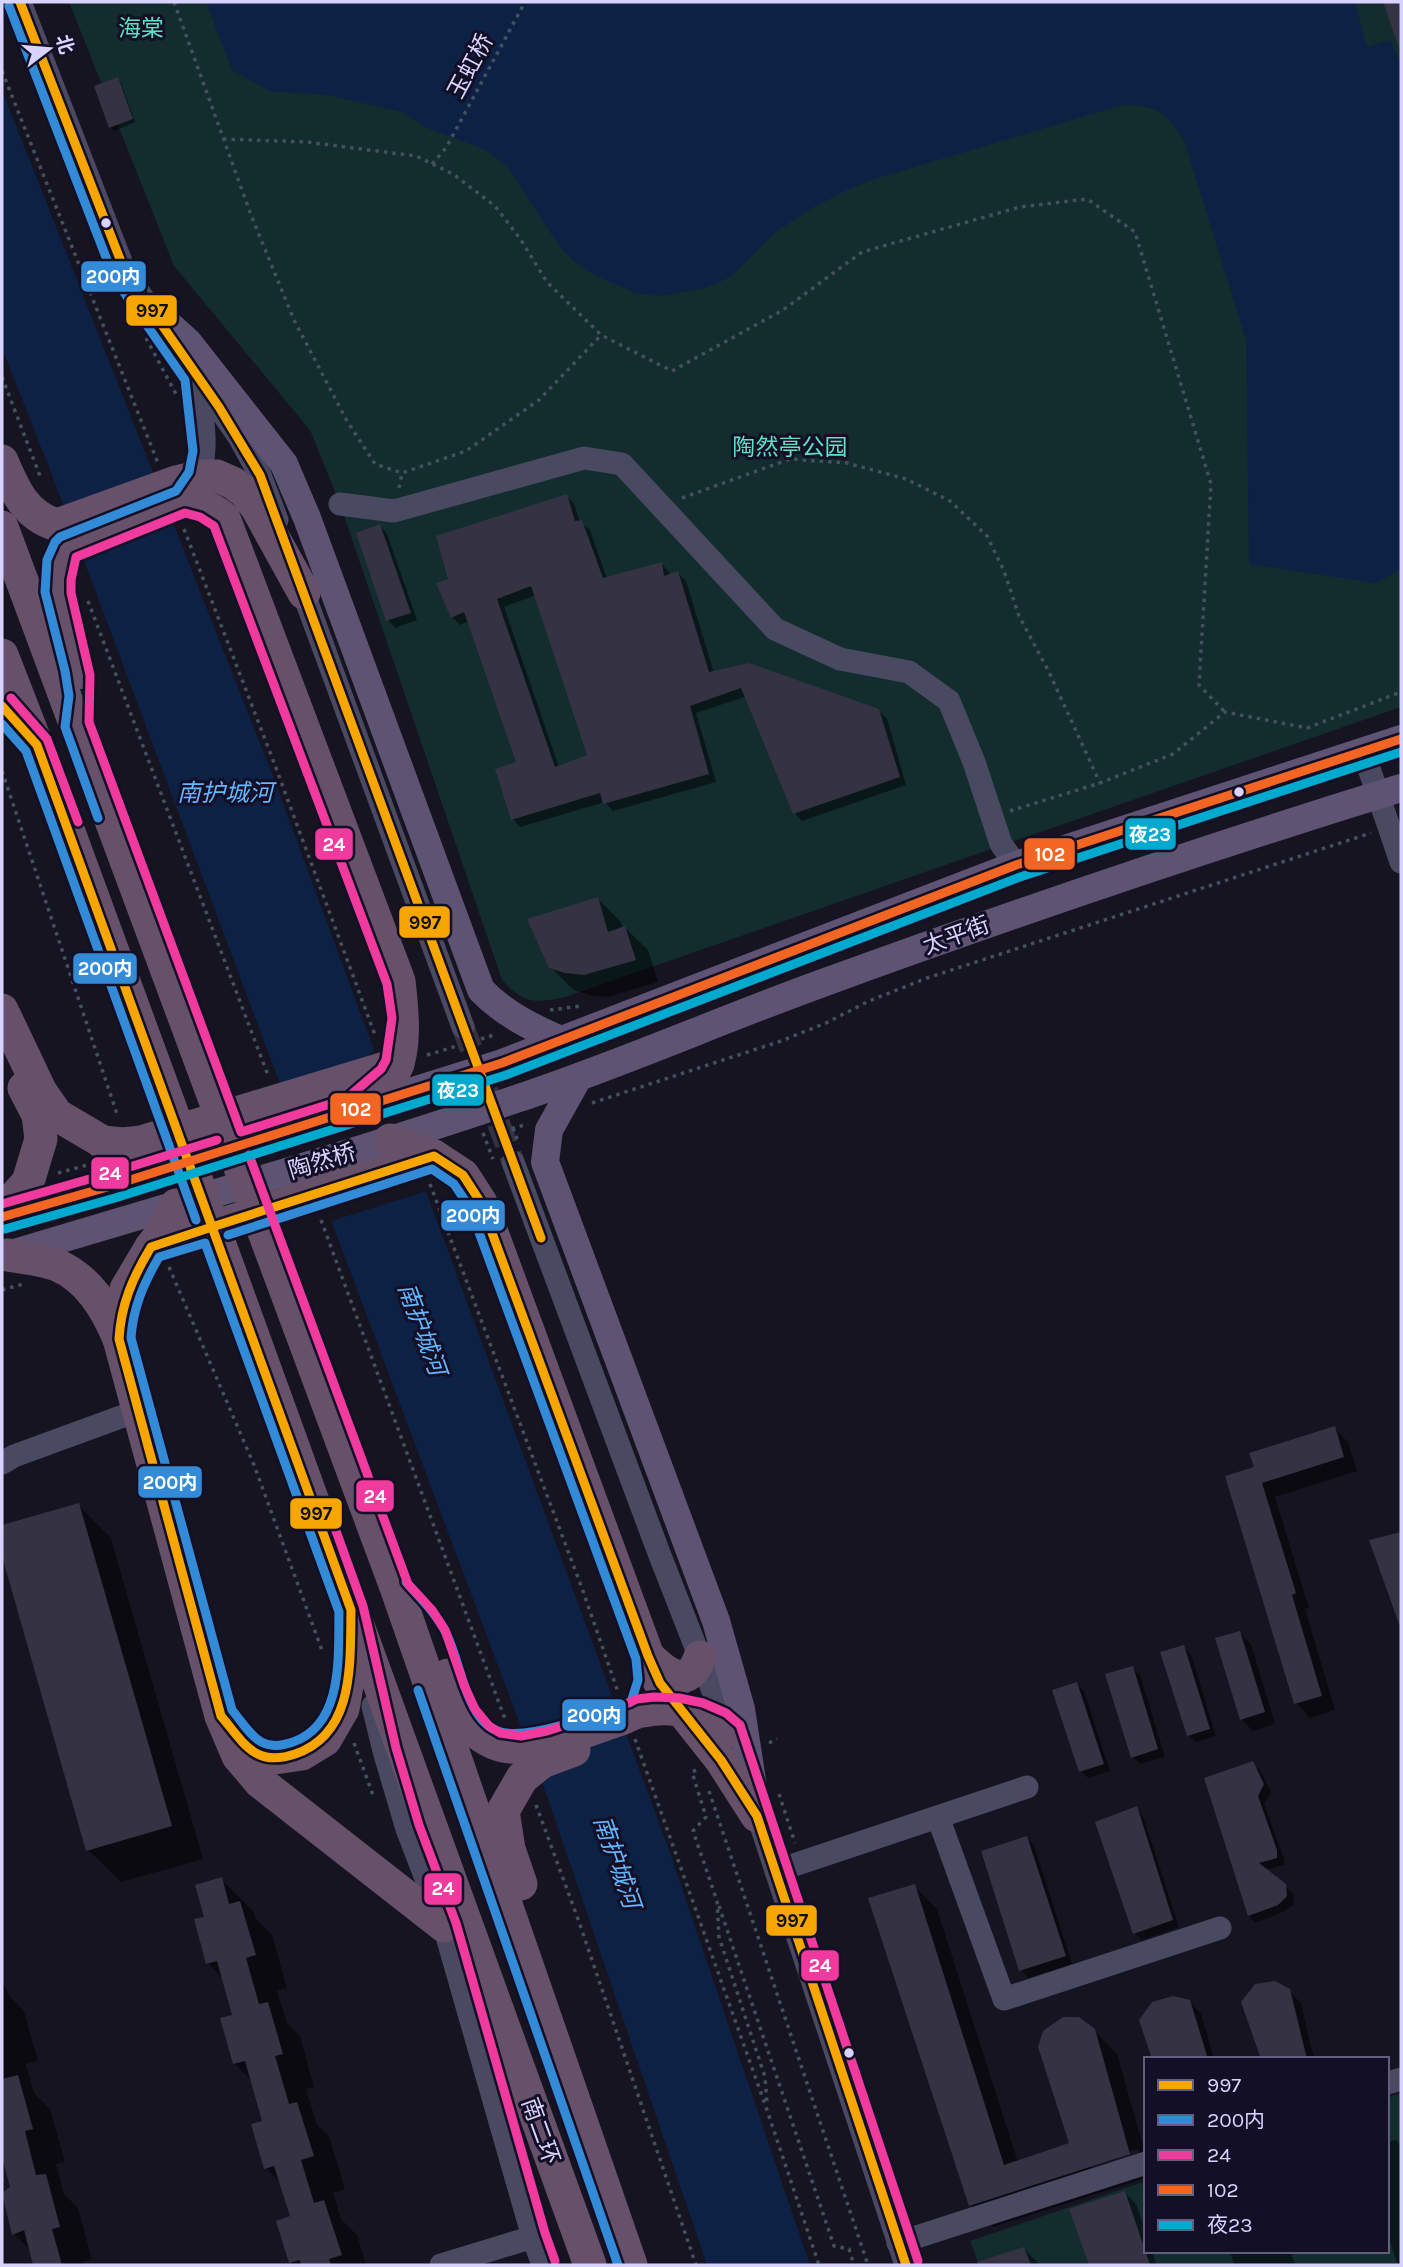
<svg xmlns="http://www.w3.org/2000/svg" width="1403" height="2267" font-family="Karla,'Noto Sans SC',sans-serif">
	<rect width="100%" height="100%" fill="#161421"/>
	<g fill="#132c2d">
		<path d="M69,2H1401V707L565,997C534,1004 523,1003 502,980L340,504L310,430L174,266Z"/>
		<path d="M1401,2093V2265H979L970,2241L1146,2181V2251H1387V2098Z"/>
	</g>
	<g fill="#0d2144">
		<path d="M206,2H1355L1367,47L1391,40L1401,65V569L1376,583L1249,564L1246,340L1185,142C1165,111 1162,109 1126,104L871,180L847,190L812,208L777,231L730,277L706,288L658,296L636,293L594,275L575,262L559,246L508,167L486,150L425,127L403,112L327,95L269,91L232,70Z"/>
		<path d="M2,90L273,776L669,1850L810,2265H707L548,1799L50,470L2,348Z"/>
	</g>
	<path fill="#161421" d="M377,1047L430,1190L328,1222L277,1086L365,1059Z"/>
	<g fill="#0007" fill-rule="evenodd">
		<path d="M118,79L121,83L135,122L114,131L111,127Z"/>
		<path d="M566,496L574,504L580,522L590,530L607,579L662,564L669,572L670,576L678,573L686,581L714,673L878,710L887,719L906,785L802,821L795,813L747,696L696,713L716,782L613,811L605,802L520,827L513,819L518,763L469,621L460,625L452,617L451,580ZM536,595L589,756L559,767L504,607Z"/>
		<path d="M380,526L387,534L417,620L395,628L388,620Z"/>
		<path d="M598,899L621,922L623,928H625L648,950L658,982L608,997L589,995L574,990L550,967Z"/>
		<path d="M1334,1428L1348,1442L1357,1471L1275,1497L1309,1608L1305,1609L1335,1710L1310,1718L1296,1703L1256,1468Z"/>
		<path d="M78,1505L111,1538L203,1859L121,1882L88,1850L2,1550V1527Z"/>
		<path d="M1240,1633L1251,1644L1275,1724L1253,1731L1241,1719Z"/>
		<path d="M1183,1647L1191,1654L1216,1736L1196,1742L1188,1735Z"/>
		<path d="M1132,1668L1140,1675L1165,1757L1140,1764L1132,1757Z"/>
		<path d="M1076,1684L1084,1691L1110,1771L1088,1778L1081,1771Z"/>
		<path d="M1253,1763L1260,1770L1271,1792L1264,1804L1284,1859V1865L1265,1870L1293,1893L1294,1904L1285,1911L1256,1923L1249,1916Z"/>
		<path d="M1136,1808L1143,1816L1179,1927L1142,1940L1134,1933Z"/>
		<path d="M1027,1838L1034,1845L1072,1964L1028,1978L1021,1970L983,1852Z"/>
		<path d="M221,1879L254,1912L256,1919L272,1935L287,1988L277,1991L287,2023L300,2036L314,2087L306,2089L317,2125L329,2136L345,2189L333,2193L341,2219L357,2235L366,2265H294L291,2263L278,2222L292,2217L282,2184L266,2168L264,2122L252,2081L234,2063V2016L223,1978L208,1963L206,1918Z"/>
		<path d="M914,1886L937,1909L1018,2162L1071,2145L1094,2030L1117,2054L1146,2156V2178L993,2227L970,2205ZM1137,2149L1139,2153L1091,2168V2164Z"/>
		<path d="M2,1983L6,1988L9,1995L24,2011L38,2061L26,2064L34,2093L50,2109L65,2162L56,2164L64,2194L78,2208L92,2259L83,2262L84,2265H35L31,2251L14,2234L12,2188L2,2152Z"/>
		<path d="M1289,1991L1301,2003L1314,2059H1263Z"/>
		<path d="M1189,2001L1201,2013L1214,2059H1154Z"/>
		<path d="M1396,2140L1401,2145V2265H1398L1387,2233V2142Z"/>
		<path d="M1125,2193L1136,2204L1146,2233V2251H1152L1156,2265H1090L1072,2210Z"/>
		<path d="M1024,2249L1040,2265H994L992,2259Z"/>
		<path d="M1230,2251H1291L1295,2265H1234Z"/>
	</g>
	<g fill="#343243" fill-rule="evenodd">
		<path d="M1383,2H1401V47L1399,48Z"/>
		<path d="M118,77L133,119L109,128L94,86Z"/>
		<path d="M567,494L575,521L582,520L603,578L662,562L664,576L678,571L709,672L749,663L879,709L900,777L793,814L741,688L690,706L709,774L603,804L600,793L511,820L495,769L516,762L464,612L451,618L436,583L448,579L436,536ZM531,586L587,755L555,767L497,599Z"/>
		<path d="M380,524L411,613L386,621L356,533Z"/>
		<path d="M598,897L608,932L625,926L636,960L584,975L565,973L549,968L527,919Z"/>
		<path d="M1335,1426L1344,1457L1262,1483L1296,1593L1292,1595L1322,1696L1294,1704L1225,1476L1254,1467L1249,1453Z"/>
		<path d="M79,1503L172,1826L86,1851L2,1556V1525Z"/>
		<path d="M1401,1532V1624H1399L1369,1540Z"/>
		<path d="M1240,1631L1265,1712L1240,1720L1215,1638Z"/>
		<path d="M1184,1645L1210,1729L1187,1736L1160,1652Z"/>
		<path d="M1133,1666L1158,1749L1131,1758L1105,1674Z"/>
		<path d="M1077,1682L1104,1764L1079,1772L1052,1690Z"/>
		<path d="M1253,1761L1264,1784L1258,1796L1277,1850V1858L1259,1863L1286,1884L1287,1896L1278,1905L1248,1916L1204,1778Z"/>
		<path d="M1137,1806L1173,1920L1133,1934L1095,1822Z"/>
		<path d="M1027,1836L1066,1956L1019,1971L981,1851Z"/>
		<path d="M222,1877L229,1904L240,1901L256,1955L246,1958L259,2004L268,2002L283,2054L275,2056L289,2104L297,2102L314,2156L301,2160L314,2203L324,2200L342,2255L329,2259L331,2265H301L300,2260L289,2263L276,2221L290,2216L274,2166L264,2169L251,2124L262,2121L245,2061L233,2064L220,2018L232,2015L217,1961L206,1964L194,1919L204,1917L195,1885Z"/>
		<path d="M915,1884L1004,2165L1069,2143L1038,2047L1043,2031L1063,2017H1079L1095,2029L1130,2154L969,2206L868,1898Z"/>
		<path d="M1275,1981L1290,1989L1307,2059H1261L1241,2002L1255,1984Z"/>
		<path d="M1173,1996L1190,2000L1208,2059H1152L1139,2020L1152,2002Z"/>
		<path d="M18,2075L33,2129L25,2131L36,2175L46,2174L60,2227L52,2229L62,2265H33L24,2230L12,2235L2,2193L10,2187L2,2157V2079Z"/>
		<path d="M1125,2191L1150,2265H1089L1069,2209Z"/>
		<path d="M1024,2247L1031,2265H978L977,2262Z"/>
	</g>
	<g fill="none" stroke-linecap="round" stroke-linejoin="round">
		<path stroke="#333142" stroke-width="23" stroke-dasharray="23 11" stroke-linecap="butt" d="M463,1027L513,1162"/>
		<g stroke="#44505f" stroke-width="3.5" stroke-dasharray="3.5 5" stroke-linecap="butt">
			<path d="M174,2L251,215L294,320L347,421L375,464L402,473L466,451L539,400L601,335"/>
			<path d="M2,71L158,463"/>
			<path d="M223,139L307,142L416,156L453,174L495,206L521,240L547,282L601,335L672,371L783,310L862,252L1020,207L1087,199L1135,232L1211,484L1199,685L1225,712"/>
			<path d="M432,164L446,148L525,2"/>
			<path d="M146,338L177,396"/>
			<path d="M2,377L40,476"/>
			<path d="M399,488L402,473"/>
			<path d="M682,498L790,459L847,463L906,479L950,501L987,536L1004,571L1019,616L1048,670L1100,783"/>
			<path d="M184,529L273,760L375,1035"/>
			<path d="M88,601L269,1078"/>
			<path d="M2,771L118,1117"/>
			<path d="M1010,811L1100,783L1173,754L1225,712L1307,728L1401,692"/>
			<path d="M550,1010L581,1006"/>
			<path d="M481,1039L497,1034"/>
			<path d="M427,1055L457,1046"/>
			<path d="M592,1103L781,1041L826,1023L869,1001L927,978L1371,833"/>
			<path d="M513,1128L519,1144"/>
			<path d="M483,1133L493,1159"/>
			<path d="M495,1133L528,1124"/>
			<path d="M58,1173L91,1164"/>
			<path d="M430,1184L583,1591L618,1692"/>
			<path d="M321,1220L505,1719"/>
			<path d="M169,1267L254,1465L323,1653"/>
			<path d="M2,1290L23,1284"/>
			<path d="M635,1739L767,2110L819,2265"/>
			<path d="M354,1743L374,1798"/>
			<path d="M769,1743L777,1739"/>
			<path d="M696,1770L692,1772L706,1817L693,1831L717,1901L719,1937L765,2077L767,2104"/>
			<path d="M709,1791L868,2265"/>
			<path d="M779,1794L795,1843"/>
			<path d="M536,1805L578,1919L696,2265"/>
			<path d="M719,1906L834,2246L849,2249L854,2265"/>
		</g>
		<g stroke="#4a4962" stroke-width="23">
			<path d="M20,2L125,272L159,322"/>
			<path d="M181,353L239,437L260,475L277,520"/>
			<path d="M193,489C212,456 202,415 197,379"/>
			<path d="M340,504L394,511L584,458L622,464L775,629L840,659L909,672L949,701L974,762L1001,844L1016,865"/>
			<path d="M299,581L463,1027"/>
			<path d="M1363,751L1401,862"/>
			<path d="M513,1162L659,1553L729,1732"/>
			<path d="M2,1463L14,1456L137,1411"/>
			<path d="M373,1706L384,1751L407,1829L444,1926L533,2237L543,2265"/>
			<path d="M754,1804L906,2265"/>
			<path d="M938,1817L1004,1999L1220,1928"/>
			<path d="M776,1871L1027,1787"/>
			<path d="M1387,2083L1401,2079"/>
			<path d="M898,2243L1146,2163"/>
			<path d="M441,2265L533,2237"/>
		</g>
		<g stroke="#5e5373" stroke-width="28">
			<path d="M149,307L188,342L284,464L307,518L481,990C504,1014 533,1028 563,1041"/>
			<path d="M578,1078L549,1130L545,1162L716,1621L741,1709L757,1813"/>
			<path d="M2,1217L111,1186L502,1063L1016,865L1401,739"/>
			<path d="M8,1255C177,1204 348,1156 516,1099C619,1065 718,1021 820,984C1012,914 1206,848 1401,788"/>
		</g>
		<g stroke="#67516a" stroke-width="33">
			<path d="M2,461C14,489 25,516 57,525L176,482L201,476H217L233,483L246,493L257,508L304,593"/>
			<path d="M2,527L397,1590L631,2265"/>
			<path d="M2,655L37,745L170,1107L590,2265"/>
			<path d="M78,673C70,629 46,593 66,548L183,501C199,502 211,508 224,518L399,981C402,1006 408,1058 390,1078C380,1090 364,1100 352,1110"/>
			<path d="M2,1010L41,1092L57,1115L113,1148L163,1168"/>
			<path d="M390,1140L434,1156L463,1175L481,1203L648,1656L660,1683L721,1760L757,1816"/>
			<path d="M102,1142L124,1144L141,1142L398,1064"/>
			<path d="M2,1211L28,1182L41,1139L38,1115L24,1088"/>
			<path d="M151,1247L434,1156"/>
			<path d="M8,1255C24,1258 42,1259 57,1265C89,1279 106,1308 119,1339L221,1716L238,1756L260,1782L444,1926"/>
			<path d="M119,1339L120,1319L126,1289L151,1247L164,1230L176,1205"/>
			<path d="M648,1656C666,1674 688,1691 700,1657"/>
			<path d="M448,1675C454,1691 459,1710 469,1724C478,1736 495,1746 510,1747C538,1750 591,1729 618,1720C627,1717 635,1712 643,1711C672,1705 707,1712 729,1731"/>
			<path d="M234,1731L254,1753L275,1758L302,1754L325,1740L343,1709L350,1669L351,1629"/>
			<path d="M521,1884L509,1849L503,1811L522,1778L542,1762L574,1750"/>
		</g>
		<g stroke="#130f26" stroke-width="14">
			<g id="bus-1">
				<path d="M20,2L125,272L219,407L260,475L541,1238"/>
				<path d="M2,706L37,745L212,1227"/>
				<path d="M212,1227L351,1610C350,1663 355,1734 295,1754C255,1768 243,1742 221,1716L119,1339C121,1304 133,1277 151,1247Z"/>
				<path d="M212,1227L434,1156L463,1175L481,1203L648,1656L660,1683L721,1760L757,1816L906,2265"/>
			</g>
		</g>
		<g stroke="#130f26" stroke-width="14">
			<g id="bus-2">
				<path d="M9,6L114,278L185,380L193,451L189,472L176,491L60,537L55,542L47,560L45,592L65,671L69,696L65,727L98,818"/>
				<path d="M2,724L26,751L196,1220"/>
				<path d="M228,1235L432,1169L454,1184L470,1208L636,1659L638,1680L631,1702C601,1713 531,1740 501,1732C489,1729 480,1719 474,1708C461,1685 458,1657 446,1633C436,1613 420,1598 406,1582"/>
				<path d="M205,1243L339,1612C338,1656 344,1724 293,1742C259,1754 251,1733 232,1710L131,1338C133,1307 144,1283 159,1257Z"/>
				<path d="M418,1690L618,2265"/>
			</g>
		</g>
		<g stroke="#130f26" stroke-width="14">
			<g id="bus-3">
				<path d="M185,513L200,517L214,526L387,984L392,1018L386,1060L381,1069L346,1099L241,1132L89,722L90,675L71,593V580L76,557Z"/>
				<path d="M11,698L47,739L78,822"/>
				<path d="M249,1155L408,1584L432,1610L445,1630L464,1685L475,1709L489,1726L500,1733L521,1736L547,1731L615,1709L637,1699L654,1697L679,1698L703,1703L726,1713L740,1725L918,2261"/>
				<path d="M2,1204L107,1174L217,1140"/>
				<path d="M331,1517L363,1606L396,1748L419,1825L456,1923L545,2233L555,2261"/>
			</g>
		</g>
		<g stroke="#130f26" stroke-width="14">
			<path id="bus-4" d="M2,1217L111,1186L502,1063L1016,865L1401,739"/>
		</g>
		<g stroke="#130f26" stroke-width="14">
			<path id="bus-5" d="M5,1229L115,1198L506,1075L1020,877L1401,752"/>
		</g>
		<use href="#bus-1" stroke="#f7a600" stroke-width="9"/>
		<use href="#bus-2" stroke="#338bd7" stroke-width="9"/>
		<use href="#bus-3" stroke="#f13a9d" stroke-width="9"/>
		<use href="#bus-4" stroke="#f26522" stroke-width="9"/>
		<use href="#bus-5" stroke="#00a9ce" stroke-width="9"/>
	</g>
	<g fill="#d9d4ff" stroke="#130f26" stroke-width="2.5">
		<circle cx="106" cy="223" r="6"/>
		<circle cx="1239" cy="792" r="6"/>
		<circle cx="849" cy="2053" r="6"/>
	</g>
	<g text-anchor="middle" stroke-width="6" stroke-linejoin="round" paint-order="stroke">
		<g font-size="23" fill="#5fe0c0" stroke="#130f26">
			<text x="141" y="36">海棠</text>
			<text x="790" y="455">陶然亭公园</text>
		</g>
		<g font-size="23" fill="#d9d4ff" stroke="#130f26">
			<text transform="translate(470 66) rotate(-62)" y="8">玉虹桥</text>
			<text transform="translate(956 935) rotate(-20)" y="8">太平街</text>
			<text transform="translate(322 1161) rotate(-17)" y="8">陶然桥</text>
			<text transform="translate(541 2131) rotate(70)" y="8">南二环</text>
		</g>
		<g font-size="24" font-style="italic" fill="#62b6ff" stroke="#130f26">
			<text x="225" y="801">南护城河</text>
			<text transform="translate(422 1329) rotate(70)" y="8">南护城河</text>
			<text transform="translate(617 1862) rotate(71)" y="8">南护城河</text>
		</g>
	</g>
	<g stroke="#130f26" stroke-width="2.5">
		<rect x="80" y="260" width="67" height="33" rx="7" fill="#338bd7"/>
		<rect x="125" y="294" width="53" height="33" rx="7" fill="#f7a600"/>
		<rect x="1124" y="817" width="53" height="34" rx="7" fill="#00a9ce"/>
		<rect x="314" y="827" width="40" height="34" rx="7" fill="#f13a9d"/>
		<rect x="1023" y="837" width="53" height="34" rx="7" fill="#f26522"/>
		<rect x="398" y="905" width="53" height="34" rx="7" fill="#f7a600"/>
		<rect x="72" y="952" width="66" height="33" rx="7" fill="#338bd7"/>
		<rect x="431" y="1073" width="54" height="34" rx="7" fill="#00a9ce"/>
		<rect x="329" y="1092" width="53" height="34" rx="7" fill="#f26522"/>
		<rect x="90" y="1156" width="40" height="34" rx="7" fill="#f13a9d"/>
		<rect x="440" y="1199" width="66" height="33" rx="7" fill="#338bd7"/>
		<rect x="137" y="1465" width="66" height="34" rx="7" fill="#338bd7"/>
		<rect x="355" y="1479" width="40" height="34" rx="7" fill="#f13a9d"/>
		<rect x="289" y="1497" width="54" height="33" rx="7" fill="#f7a600"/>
		<rect x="561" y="1698" width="66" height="34" rx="7" fill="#338bd7"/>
		<rect x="423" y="1872" width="40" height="34" rx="7" fill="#f13a9d"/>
		<rect x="765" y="1904" width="53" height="33" rx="7" fill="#f7a600"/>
		<rect x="800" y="1949" width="40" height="33" rx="7" fill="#f13a9d"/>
	</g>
	<g font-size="19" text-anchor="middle" font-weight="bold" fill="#fff">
		<text x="113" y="283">200内</text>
		<text x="1150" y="841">夜23</text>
		<text x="334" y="851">24</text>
		<text x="1050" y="861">102</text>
		<text x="105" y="975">200内</text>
		<text x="458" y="1097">夜23</text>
		<text x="356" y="1116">102</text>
		<text x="110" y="1180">24</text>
		<text x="473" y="1222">200内</text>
		<text x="170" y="1489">200内</text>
		<text x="375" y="1503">24</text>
		<text x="594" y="1722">200内</text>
		<text x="443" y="1895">24</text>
		<text x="820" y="1972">24</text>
	</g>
	<g font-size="19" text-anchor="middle" font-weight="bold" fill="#111">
		<text x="152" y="317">997</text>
		<text x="425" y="929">997</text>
		<text x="316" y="1520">997</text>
		<text x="792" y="1927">997</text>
	</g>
	<rect width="1403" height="2267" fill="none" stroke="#d9d4ff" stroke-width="7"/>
	<rect x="1144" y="2057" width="245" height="196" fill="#130f26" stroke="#625e7d" stroke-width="2"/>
	<rect x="1158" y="2080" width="35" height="10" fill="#f7a600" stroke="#625e7d" stroke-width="2"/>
	<text x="1207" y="2092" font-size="21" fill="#d9d4ff">997</text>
	<rect x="1158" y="2115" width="35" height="10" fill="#338bd7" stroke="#625e7d" stroke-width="2"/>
	<text x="1207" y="2127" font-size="21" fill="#d9d4ff">200内</text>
	<rect x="1158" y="2150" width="35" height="10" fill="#f13a9d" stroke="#625e7d" stroke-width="2"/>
	<text x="1207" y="2162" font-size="21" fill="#d9d4ff">24</text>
	<rect x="1158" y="2185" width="35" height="10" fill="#f26522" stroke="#625e7d" stroke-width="2"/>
	<text x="1207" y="2197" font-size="21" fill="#d9d4ff">102</text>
	<rect x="1158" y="2220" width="35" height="10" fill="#00a9ce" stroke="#625e7d" stroke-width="2"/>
	<text x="1207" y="2232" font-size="21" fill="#d9d4ff">夜23</text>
	<g transform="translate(49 49) rotate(74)" stroke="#130f26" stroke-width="5" paint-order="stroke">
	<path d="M0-5L12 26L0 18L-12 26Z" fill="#d9d4ff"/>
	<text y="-10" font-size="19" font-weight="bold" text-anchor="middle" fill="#d9d4ff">北</text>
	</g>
</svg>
